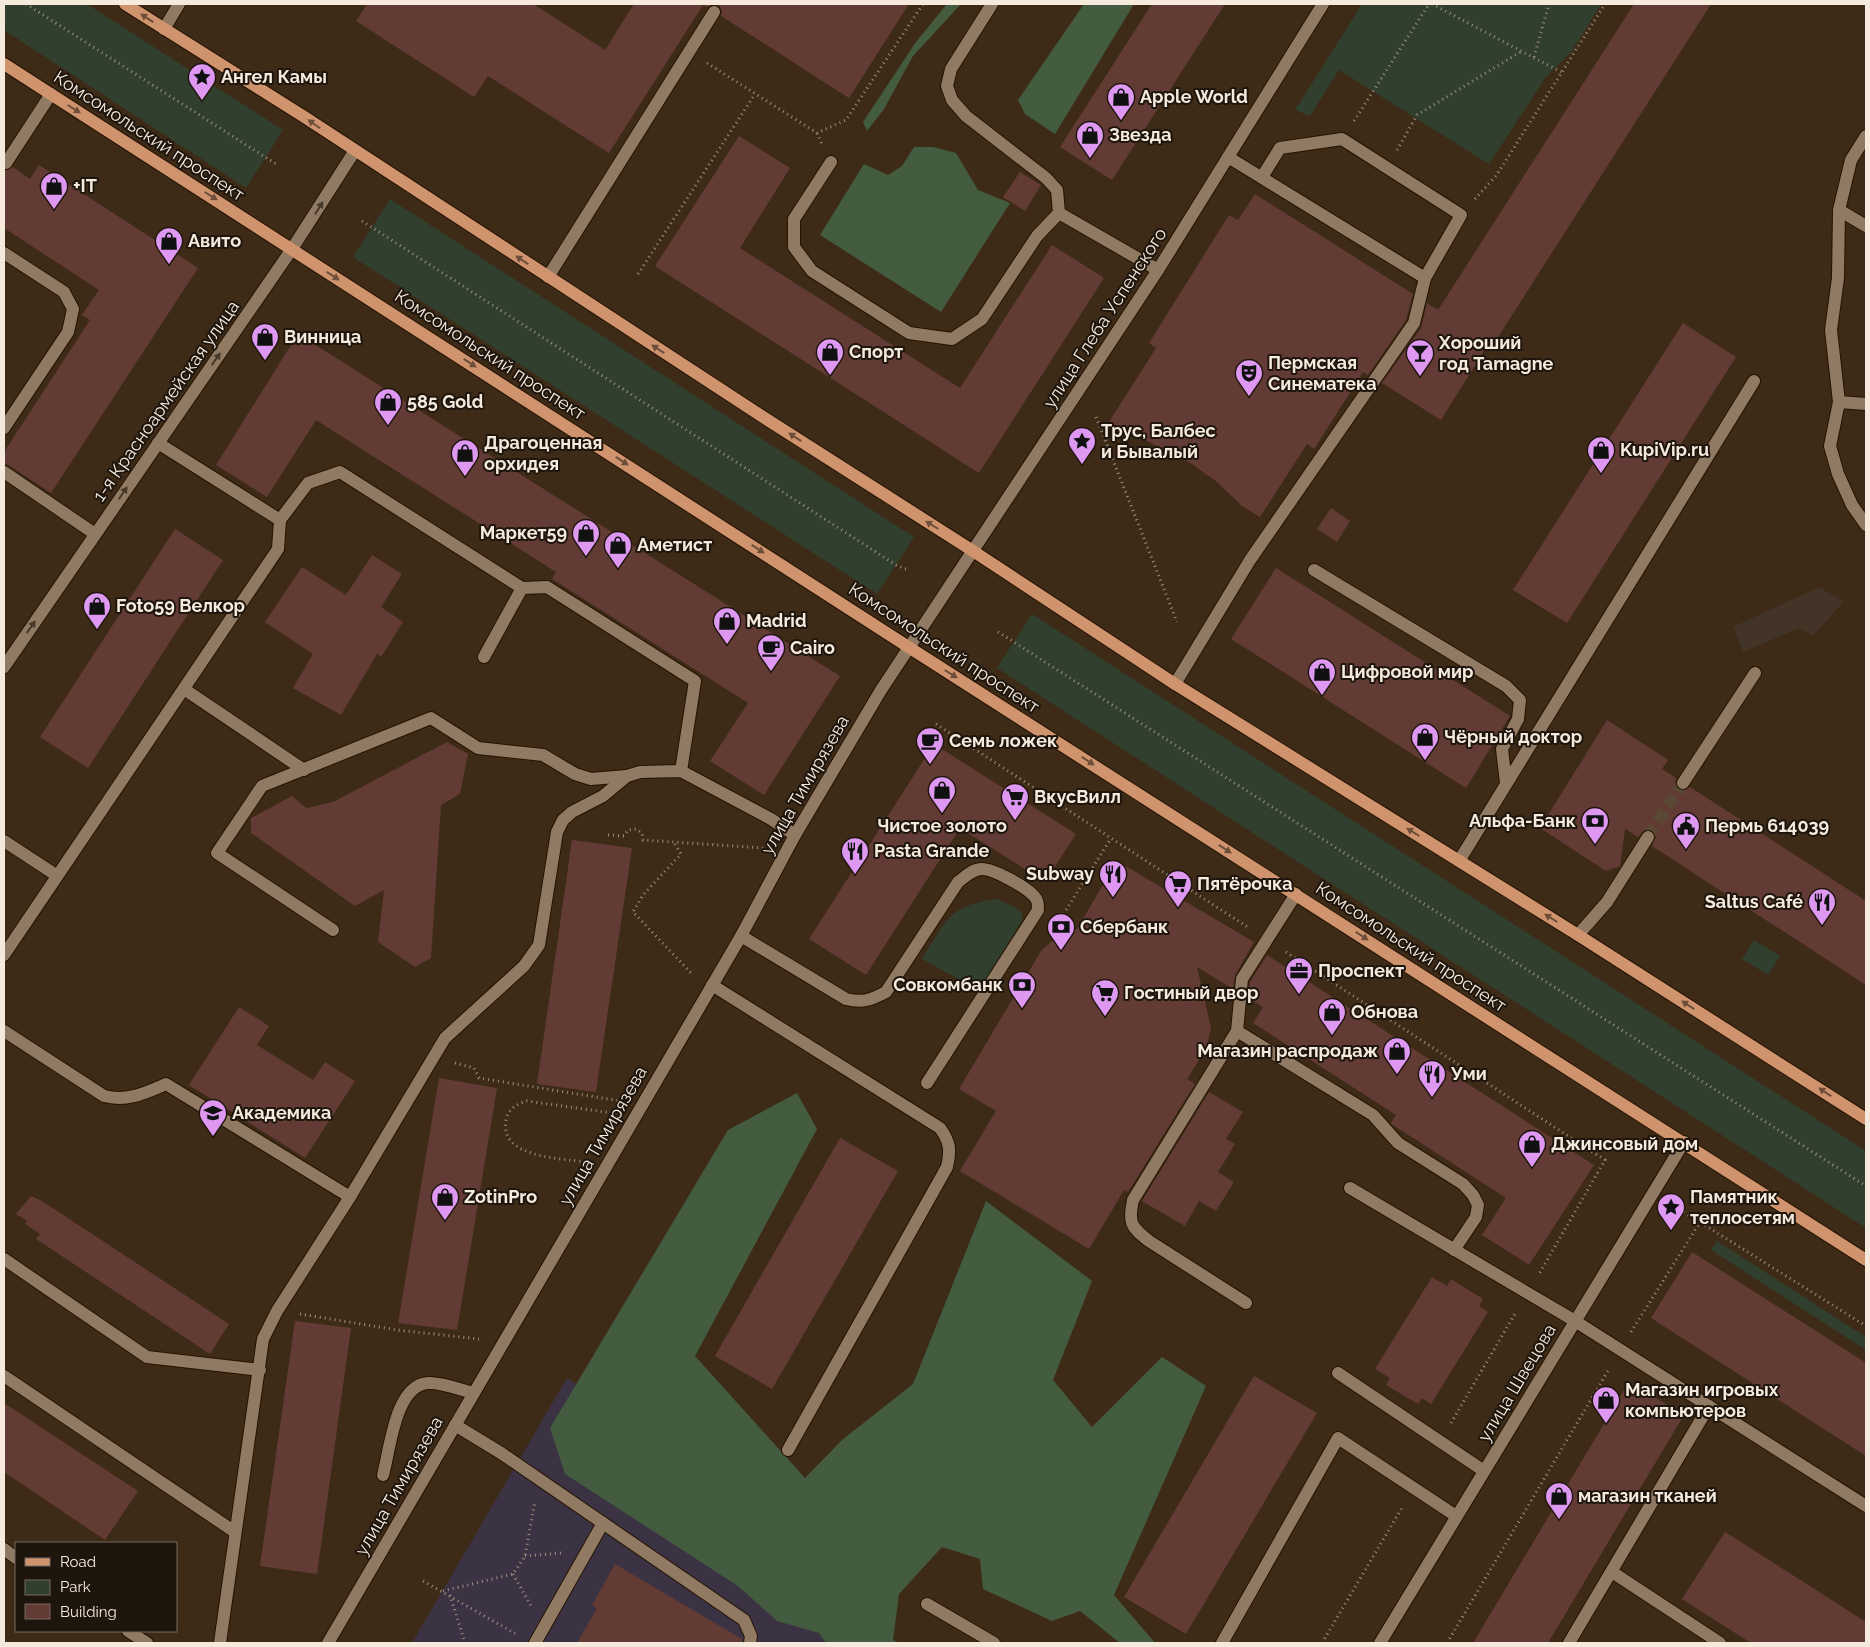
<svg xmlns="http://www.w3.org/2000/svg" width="1870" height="1647" font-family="Raleway,sans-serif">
	<rect width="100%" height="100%" fill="#3e2b17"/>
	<path fill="#423427" d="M1819,587L1844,602L1812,636L1799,628L1743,652L1733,627Z"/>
	<path fill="#3b3343" d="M567,1378L894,1581L856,1643H412Z"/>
	<g fill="#313f2e">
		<path d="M4,4H87L283,130L246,188L4,30Z"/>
		<path d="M1362,4H1601L1572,51L1546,77L1489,164L1339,70L1310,116L1295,110Z"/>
		<path d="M390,199L914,537L877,594L353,257Z"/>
		<path d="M1032,614L1866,1151V1228L997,668Z"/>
		<path d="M997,899L1018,909L1022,913V921L982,985L973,987L922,959C946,922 948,905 997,899Z"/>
		<path d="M1754,940L1780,956L1768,975L1742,959Z"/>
		<path d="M1717,1241L1866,1337V1350L1711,1250Z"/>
	</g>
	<g fill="#435c3f">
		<path d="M947,4H961L913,56L884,109L867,131L863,122L916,42Z"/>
		<path d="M1084,4H1134L1055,134L1025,114L1018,100Z"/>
		<path d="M914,147H933L956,153L978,190L1010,203L941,312L820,235L864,164L888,175L902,166Z"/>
		<path d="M797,1093L817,1129L695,1356L805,1478L842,1440L913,1384L986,1201L1092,1281L1053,1380L1092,1427L1162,1357L1206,1386L1114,1595L1155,1643H1120L1080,1611L1052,1621L983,1589L980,1559L942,1547L899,1594L893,1640L899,1643H826L819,1633L777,1621L738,1586L565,1474L550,1428L728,1130Z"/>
	</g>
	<g fill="#623b35">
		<path d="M367,4H533L605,50L634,4H909L849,98L721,16L722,12L719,5L714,4L707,7L703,5L609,153L488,76L474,97L356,21Z"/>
		<path d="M1152,4H1225L1112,180L1060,147Z"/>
		<path d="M1634,4H1711L1491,348L1487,346L1441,420L1382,383L1421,328L1427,303L1438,310Z"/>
		<path d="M739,136L790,168L740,248L960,388L1052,245L1104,278L979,473L655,266Z"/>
		<path d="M39,165L198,268L51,493L4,462V452L90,320L82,315L99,290L4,228V171L13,167L30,179Z"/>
		<path d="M1020,172L1041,185L1025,211L1003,197Z"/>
		<path d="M1255,194L1413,294L1406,320L1368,375L1363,372L1314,449L1307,444L1260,517L1242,506L1217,482L1189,462L1109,422L1156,348L1149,343L1229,215L1238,220Z"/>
		<path d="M1683,323L1736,357L1567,623L1513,590Z"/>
		<path d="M298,334L840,676L764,795L710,761L748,703L552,579L556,572L316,420L267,497L216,465Z"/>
		<path d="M1331,508L1350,521L1337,542L1317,529Z"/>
		<path d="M175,529L223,560L88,768L40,737Z"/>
		<path d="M372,555L402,574L381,607L403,622L381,657L377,654L341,715L293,688L313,654L265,622L302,567L346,595Z"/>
		<path d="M1276,568L1510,716L1466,788L1231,639Z"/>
		<path d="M1607,720L1668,760L1662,769L1676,778L1675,783L1678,789L1683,791L1690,787L1866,901V985L1652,846L1656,837L1652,830H1644L1638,837L1625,829L1620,866L1606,871L1540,828Z"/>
		<path d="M447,742L468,754L460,794L441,805L431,958L415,967L378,942L384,890L355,906L251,833V818L292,796L306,808L333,802Z"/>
		<path d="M934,744L1076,834L1045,882L960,828L866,975L809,939Z"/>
		<path d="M572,840L632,848L596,1092L537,1084Z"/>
		<path d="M1117,861L1254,942L1235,975L1233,989L1197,967L1211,1028L1206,1049L1187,1079L1195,1084L1128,1192L1124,1190L1089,1249L960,1171L996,1111L959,1089L1041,951L1054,939L1077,929Z"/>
		<path d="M1267,955L1594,1165L1529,1265L1482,1235L1506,1198L1393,1125L1391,1123L1396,1115L1253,1023L1263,1007L1248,998L1250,982Z"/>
		<path d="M239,1007L269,1026L257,1045L313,1080L325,1062L355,1081L305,1158L189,1085Z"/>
		<path d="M439,1078L497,1088L457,1330L398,1323Z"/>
		<path d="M1209,1092L1243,1112L1226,1139L1235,1144L1218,1172L1234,1182L1216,1211L1199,1201L1185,1226L1142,1201Z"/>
		<path d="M840,1138L898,1171L772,1389L715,1356Z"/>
		<path d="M31,1196L42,1201L229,1324L210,1354L36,1239L40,1234L25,1224L27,1221L16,1214Z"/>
		<path d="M1692,1252L1866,1363V1456L1651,1318Z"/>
		<path d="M1432,1277L1447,1286L1451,1279L1483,1299L1479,1306L1488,1312L1431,1404L1422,1398L1418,1404L1386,1385L1390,1378L1375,1369Z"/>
		<path d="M295,1321L351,1328L317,1574L260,1566Z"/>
		<path d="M1254,1376L1317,1413L1186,1634L1124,1597Z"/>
		<path d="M1629,1382L1684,1415L1548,1643H1473Z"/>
		<path d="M4,1403L138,1491L105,1540L4,1472Z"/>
		<path d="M1725,1532L1866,1622V1643H1751L1682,1599Z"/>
		<path d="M615,1564L742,1639V1643H577L597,1608L592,1605Z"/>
	</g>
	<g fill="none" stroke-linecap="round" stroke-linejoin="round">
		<path stroke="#5a4835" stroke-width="12" stroke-dasharray="12 6" stroke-linecap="butt" d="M1648,837L1683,783"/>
		<g stroke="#241301" stroke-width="14">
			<g id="minor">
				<path d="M992,4L951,69L947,86L952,100L966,116L1046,178L1057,190L1059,213"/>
				<path d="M164,29L179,4"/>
				<path d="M1866,136L1851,160L1839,210L1838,278L1831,330L1839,402L1830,446L1838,474L1852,505L1866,525"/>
				<path d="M1228,157L1425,278L1461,215L1342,139L1280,148L1262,177"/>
				<path d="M831,162L794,219V247L812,271L909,333L952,339L982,319L1037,236L1059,213L1158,270"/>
				<path d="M6,163L51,94"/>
				<path d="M1839,210L1866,226"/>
				<path d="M4,253L64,292L73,309L68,332L4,428"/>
				<path d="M548,277L714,12"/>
				<path d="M1839,402L1866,404"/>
				<path d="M158,443L280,520"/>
				<path d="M4,472L95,534"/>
				<path d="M1314,570L1506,686L1520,700L1518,719L1502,749L1506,783"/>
				<path d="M484,657L522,588"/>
				<path d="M4,667L292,249L354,152"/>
				<path d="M1175,684L1250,560L1414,323L1425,278"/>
				<path d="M184,689L304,770"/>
				<path d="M1683,783L1755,673"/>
				<path d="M4,841L56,875"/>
				<path d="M1459,861L1754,381"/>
				<path d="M333,930L217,853L262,786L431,718L478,748L543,755L575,774L591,779L627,776"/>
				<path d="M1578,935L1607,902L1648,837"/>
				<path d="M741,936L846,999C863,1003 871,1000 886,992L958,882C965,877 972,869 982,869C994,869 1026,887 1034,896C1038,900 1038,904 1038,910L927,1083"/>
				<path d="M4,955L278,549L280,520L308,483L340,472L522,588L547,587L695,681L681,771"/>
				<path d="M712,985L940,1128C950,1142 951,1150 947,1167L788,1450"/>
				<path d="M4,1031L104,1096C127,1102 145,1093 166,1084L350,1197"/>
				<path d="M1237,1031L1373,1115L1398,1143L1463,1184L1473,1195L1478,1205L1476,1217L1454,1250"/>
				<path d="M1350,1188L1575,1321L1866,1506"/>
				<path d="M4,1259L147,1357L260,1370"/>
				<path d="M1246,1303L1149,1241C1131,1227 1128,1223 1133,1200L1237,1031L1242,979L1296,894"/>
				<path d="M1338,1373L1484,1471"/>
				<path d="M4,1376L235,1532"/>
				<path d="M455,1425L501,1453L744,1620L751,1636L750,1643"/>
				<path d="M383,1475C390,1450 395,1385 428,1383C442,1382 460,1390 474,1393"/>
				<path d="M4,1549L16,1558"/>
				<path d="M1612,1572L1720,1643"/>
				<path d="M927,1604L994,1643"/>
				<path d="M128,1631L147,1643"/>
				<path d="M220,1643L263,1339L277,1311L350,1197L445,1038L524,966L539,945L557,832L563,820L572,812L603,796L627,776L640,772L681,771L771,819L795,835"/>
				<path d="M328,1643L741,936L795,835L881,690L1158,270L1323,4"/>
				<path d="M535,1643L603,1523"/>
				<path d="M1222,1643L1338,1438L1456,1516"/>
				<path d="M1380,1643L1684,1142"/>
				<path d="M1569,1643L1709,1406"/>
			</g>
		</g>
		<g stroke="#241301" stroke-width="14">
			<g id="major">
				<path d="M125,4L306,118L760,415L973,551L1175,684L1578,935L1866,1119"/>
				<path d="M4,64L910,648L1866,1260"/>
			</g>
		</g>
		<g stroke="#9f8f7f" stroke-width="3" stroke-dasharray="1 4" stroke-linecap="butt">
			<path d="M26,4L276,164"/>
			<path d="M1432,4L1561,72"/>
			<path d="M1534,57L1549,4"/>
			<path d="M707,63L817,133L846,120L923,4"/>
			<path d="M1354,121L1429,4"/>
			<path d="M817,133L822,144"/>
			<path d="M1397,150L1417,115L1522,51"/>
			<path d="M1475,199L1496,176L1605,4"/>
			<path d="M362,221L896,565L906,569"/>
			<path d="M638,274L755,94"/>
			<path d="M1096,417L1177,622"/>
			<path d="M998,632L1866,1186"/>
			<path d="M936,724L1249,928"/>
			<path d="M608,835L624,836L628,830L636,829L642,833L643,840L763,848"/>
			<path d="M675,844L681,854L643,895L633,912L693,975"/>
			<path d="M1059,914L1063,915L1111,838"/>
			<path d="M1286,952L1605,1160L1539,1274"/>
			<path d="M455,1063L474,1068L479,1078L620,1101"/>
			<path d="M585,1162C560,1158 499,1158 506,1120C508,1109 517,1104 527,1101L612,1113"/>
			<path d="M1671,1204L1866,1326"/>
			<path d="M300,1314L397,1330L479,1339"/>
			<path d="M1631,1332L1700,1222"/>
			<path d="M1451,1423L1516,1312"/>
			<path d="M525,1556L562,1553"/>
			<path d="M513,1574L531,1606"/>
			<path d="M423,1581L516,1634"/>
			<path d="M443,1591L513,1574L525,1556L535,1501"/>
			<path d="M450,1595L465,1643"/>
			<path d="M1322,1643L1403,1506"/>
			<path d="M1447,1643L1609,1369"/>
		</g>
		<use href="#minor" stroke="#907a63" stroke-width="12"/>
		<use href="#major" stroke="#cf936e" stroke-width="12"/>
	</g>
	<defs><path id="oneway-solid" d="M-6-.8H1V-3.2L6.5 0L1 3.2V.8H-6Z" transform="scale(1.25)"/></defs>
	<g fill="#6e4e39">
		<use href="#oneway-solid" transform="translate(147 18) rotate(-147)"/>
		<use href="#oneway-solid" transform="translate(74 109) rotate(32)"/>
		<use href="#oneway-solid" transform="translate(314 124) rotate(-145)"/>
		<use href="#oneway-solid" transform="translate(211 196) rotate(32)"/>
		<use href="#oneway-solid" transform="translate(522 260) rotate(-147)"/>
		<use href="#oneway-solid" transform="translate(333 276) rotate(33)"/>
		<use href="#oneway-solid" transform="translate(658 349) rotate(-147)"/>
		<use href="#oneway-solid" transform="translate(470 363) rotate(33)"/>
		<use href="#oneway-solid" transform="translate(795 437) rotate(-147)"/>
		<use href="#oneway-solid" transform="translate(622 461) rotate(33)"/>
		<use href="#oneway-solid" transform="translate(932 525) rotate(-148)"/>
		<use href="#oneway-solid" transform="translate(758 549) rotate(33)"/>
		<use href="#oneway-solid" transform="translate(951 674) rotate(32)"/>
		<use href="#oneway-solid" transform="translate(1088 761) rotate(33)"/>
		<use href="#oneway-solid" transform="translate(1413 832) rotate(-148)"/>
		<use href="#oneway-solid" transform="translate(1225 849) rotate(33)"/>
		<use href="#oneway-solid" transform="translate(1551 918) rotate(-148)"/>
		<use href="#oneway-solid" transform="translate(1362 936) rotate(33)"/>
		<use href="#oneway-solid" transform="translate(1688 1005) rotate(-147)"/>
		<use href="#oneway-solid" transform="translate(1825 1092) rotate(-147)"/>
	</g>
	<g fill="#46382b">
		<use href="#oneway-solid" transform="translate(319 208) rotate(-58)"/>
		<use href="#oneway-solid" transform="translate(216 359) rotate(-55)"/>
		<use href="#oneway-solid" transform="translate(123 493) rotate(-56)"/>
		<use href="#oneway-solid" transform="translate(31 627) rotate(-55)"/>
	</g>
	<defs>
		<g id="sight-pin" transform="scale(1.4375)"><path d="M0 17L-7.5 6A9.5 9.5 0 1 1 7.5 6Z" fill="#de98f2" stroke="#1e150d"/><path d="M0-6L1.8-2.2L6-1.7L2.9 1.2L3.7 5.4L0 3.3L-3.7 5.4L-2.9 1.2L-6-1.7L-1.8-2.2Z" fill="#111"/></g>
		<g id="shop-pin" transform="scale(1.4375)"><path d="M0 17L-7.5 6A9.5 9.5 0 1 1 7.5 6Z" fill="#de98f2" stroke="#1e150d"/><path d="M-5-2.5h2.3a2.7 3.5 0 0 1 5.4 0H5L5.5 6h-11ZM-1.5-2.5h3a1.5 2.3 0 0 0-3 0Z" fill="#111"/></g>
		<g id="bar-pin" transform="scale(1.4375)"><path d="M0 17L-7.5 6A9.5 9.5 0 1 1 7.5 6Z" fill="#de98f2" stroke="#1e150d"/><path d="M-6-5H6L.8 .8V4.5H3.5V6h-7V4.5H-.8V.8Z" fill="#111"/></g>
		<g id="theatre-pin" transform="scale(1.4375)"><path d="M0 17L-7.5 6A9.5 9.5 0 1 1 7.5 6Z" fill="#de98f2" stroke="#1e150d"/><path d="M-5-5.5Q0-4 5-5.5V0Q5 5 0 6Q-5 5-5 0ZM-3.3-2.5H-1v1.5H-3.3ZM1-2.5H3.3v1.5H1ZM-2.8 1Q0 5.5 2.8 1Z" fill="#111"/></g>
		<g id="cafe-pin" transform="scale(1.4375)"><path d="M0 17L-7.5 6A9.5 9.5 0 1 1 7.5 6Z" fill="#de98f2" stroke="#1e150d"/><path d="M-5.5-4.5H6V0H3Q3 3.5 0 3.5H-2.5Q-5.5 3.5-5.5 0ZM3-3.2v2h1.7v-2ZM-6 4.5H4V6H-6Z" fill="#111"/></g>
		<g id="supermarket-pin" transform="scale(1.4375)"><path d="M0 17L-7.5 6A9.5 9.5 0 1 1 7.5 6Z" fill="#de98f2" stroke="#1e150d"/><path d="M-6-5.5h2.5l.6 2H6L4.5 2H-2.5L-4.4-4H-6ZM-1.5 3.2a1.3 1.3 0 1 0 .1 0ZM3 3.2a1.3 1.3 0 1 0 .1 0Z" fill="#111"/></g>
		<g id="bank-pin" transform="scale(1.4375)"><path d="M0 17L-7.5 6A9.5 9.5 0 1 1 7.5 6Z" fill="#de98f2" stroke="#1e150d"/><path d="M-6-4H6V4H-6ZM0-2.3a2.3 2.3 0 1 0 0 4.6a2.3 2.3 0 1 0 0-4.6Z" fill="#111"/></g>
		<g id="civic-pin" transform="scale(1.4375)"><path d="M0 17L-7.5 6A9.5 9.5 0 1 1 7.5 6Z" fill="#de98f2" stroke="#1e150d"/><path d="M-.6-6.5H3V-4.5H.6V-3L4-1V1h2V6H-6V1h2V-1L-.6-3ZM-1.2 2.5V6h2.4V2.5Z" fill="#111"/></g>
		<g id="restaurant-pin" transform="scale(1.4375)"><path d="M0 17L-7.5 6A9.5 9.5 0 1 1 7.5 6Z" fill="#de98f2" stroke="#1e150d"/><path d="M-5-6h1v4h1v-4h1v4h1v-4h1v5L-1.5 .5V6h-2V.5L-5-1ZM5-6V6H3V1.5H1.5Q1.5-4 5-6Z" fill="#111"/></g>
		<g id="office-pin" transform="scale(1.4375)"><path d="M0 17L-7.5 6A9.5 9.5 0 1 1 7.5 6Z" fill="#de98f2" stroke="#1e150d"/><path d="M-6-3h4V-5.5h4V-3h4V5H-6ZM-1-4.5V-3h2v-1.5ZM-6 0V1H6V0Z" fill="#111"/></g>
		<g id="school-pin" transform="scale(1.4375)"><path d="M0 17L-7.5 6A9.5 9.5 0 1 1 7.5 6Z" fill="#de98f2" stroke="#1e150d"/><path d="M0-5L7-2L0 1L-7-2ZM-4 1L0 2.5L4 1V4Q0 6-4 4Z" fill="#111"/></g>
	</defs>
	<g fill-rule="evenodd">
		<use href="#sight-pin" x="202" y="77"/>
		<use href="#shop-pin" x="1121" y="97"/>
		<use href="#shop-pin" x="1090" y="135"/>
		<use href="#shop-pin" x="54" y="186"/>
		<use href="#shop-pin" x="169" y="241"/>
		<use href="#shop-pin" x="265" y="337"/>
		<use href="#shop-pin" x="830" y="352"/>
		<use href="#bar-pin" x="1420" y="353"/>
		<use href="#theatre-pin" x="1249" y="373"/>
		<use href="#shop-pin" x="388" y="402"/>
		<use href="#sight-pin" x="1082" y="441"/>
		<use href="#shop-pin" x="1601" y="450"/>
		<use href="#shop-pin" x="465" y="453"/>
		<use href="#shop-pin" x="586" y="533"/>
		<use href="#shop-pin" x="618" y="545"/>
		<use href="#shop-pin" x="97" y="606"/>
		<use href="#shop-pin" x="727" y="621"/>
		<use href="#cafe-pin" x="771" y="648"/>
		<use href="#shop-pin" x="1322" y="672"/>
		<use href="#shop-pin" x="1425" y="737"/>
		<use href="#cafe-pin" x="930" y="741"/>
		<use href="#shop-pin" x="942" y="790"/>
		<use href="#supermarket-pin" x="1015" y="797"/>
		<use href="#bank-pin" x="1595" y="821"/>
		<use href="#civic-pin" x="1686" y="826"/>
		<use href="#restaurant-pin" x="855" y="851"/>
		<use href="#restaurant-pin" x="1113" y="874"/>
		<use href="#supermarket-pin" x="1178" y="884"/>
		<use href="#restaurant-pin" x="1822" y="902"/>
		<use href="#bank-pin" x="1061" y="927"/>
		<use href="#office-pin" x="1299" y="971"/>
		<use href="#bank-pin" x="1022" y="985"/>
		<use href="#supermarket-pin" x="1105" y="993"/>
		<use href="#shop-pin" x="1332" y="1012"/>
		<use href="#shop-pin" x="1397" y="1051"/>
		<use href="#restaurant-pin" x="1432" y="1074"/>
		<use href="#school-pin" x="213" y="1113"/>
		<use href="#shop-pin" x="1532" y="1144"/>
		<use href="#shop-pin" x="445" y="1197"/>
		<use href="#sight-pin" x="1671" y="1207"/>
		<use href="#shop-pin" x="1606" y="1400"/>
		<use href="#shop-pin" x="1559" y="1496"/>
	</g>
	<g text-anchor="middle" stroke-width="4" stroke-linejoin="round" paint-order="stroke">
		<g font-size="18" font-weight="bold" fill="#f6eadd" stroke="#1e150d" text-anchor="start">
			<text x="221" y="83">Ангел Камы</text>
			<text x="1140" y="103">Apple World</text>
			<text x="1109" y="141">Звезда</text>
			<text x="73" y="192">+IT</text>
			<text x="188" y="247">Авито</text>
			<text x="284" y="343">Винница</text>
			<text x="1439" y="349">Хороший<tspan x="1439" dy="21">год Tamagne</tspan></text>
			<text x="849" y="358">Спорт</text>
			<text x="1268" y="369">Пермская<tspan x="1268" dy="21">Синематека</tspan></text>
			<text x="407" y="408">585 Gold</text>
			<text x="1101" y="437">Трус, Балбес<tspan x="1101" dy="21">и Бывалый</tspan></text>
			<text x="484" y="449">Драгоценная<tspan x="484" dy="21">орхидея</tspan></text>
			<text x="1620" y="456">KupiVip.ru</text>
			<text x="567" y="539" text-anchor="end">Маркет59</text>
			<text x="637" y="551">Аметист</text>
			<text x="116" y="612">Foto59 Велкор</text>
			<text x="746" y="627">Madrid</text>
			<text x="790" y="654">Cairo</text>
			<text x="1341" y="678">Цифровой мир</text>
			<text x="1444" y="743">Чёрный доктор</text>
			<text x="949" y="747">Семь ложек</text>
			<text x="1034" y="803">ВкусВилл</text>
			<text x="1576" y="827" text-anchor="end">Альфа-Банк</text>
			<text x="942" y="832" text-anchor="middle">Чистое золото</text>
			<text x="1705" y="832">Пермь 614039</text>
			<text x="874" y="857">Pasta Grande</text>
			<text x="1094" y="880" text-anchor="end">Subway</text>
			<text x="1197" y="890">Пятёрочка</text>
			<text x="1803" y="908" text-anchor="end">Saltus Café</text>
			<text x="1080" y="933">Сбербанк</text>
			<text x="1318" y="977">Проспект</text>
			<text x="1003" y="991" text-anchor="end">Совкомбанк</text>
			<text x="1124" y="999">Гостиный двор</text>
			<text x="1351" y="1018">Обнова</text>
			<text x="1378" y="1057" text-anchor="end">Магазин распродаж</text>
			<text x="1451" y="1080">Уми</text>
			<text x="232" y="1119">Академика</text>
			<text x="1551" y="1150">Джинсовый дом</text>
			<text x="464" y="1203">ZotinPro</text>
			<text x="1690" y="1203">Памятник<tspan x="1690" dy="21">теплосетям</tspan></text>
			<text x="1625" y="1396">Магазин игровых<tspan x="1625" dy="21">компьютеров</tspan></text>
			<text x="1578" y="1502">магазин тканей</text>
		</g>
		<g font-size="18" fill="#f6eadd" stroke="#1e150d">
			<text transform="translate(149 136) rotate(33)" y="6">Комсомольский проспект</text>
			<text transform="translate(1105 318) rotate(-57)" y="6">улица Глеба Успенского</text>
			<text transform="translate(490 355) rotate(33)" y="6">Комсомольский проспект</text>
			<text transform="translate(166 401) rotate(-55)" y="6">1-я Красноармейская улица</text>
			<text transform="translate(944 648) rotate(33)" y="6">Комсомольский проспект</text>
			<text transform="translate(805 785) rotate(-60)" y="6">улица Тимирязева</text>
			<text transform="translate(1411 947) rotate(33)" y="6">Комсомольский проспект</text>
			<text transform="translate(603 1136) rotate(-60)" y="6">улица Тимирязева</text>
			<text transform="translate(1517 1383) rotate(-59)" y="6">улица Швецова</text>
			<text transform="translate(399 1486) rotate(-60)" y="6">улица Тимирязева</text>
		</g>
	</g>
	<rect width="1870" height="1647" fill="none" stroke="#f6eadd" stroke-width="10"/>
	<rect x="15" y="1542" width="162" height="90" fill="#1e150d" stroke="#746a60"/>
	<rect x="25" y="1558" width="25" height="8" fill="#cf936e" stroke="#746a60"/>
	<text x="60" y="1567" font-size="15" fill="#f6eadd">Road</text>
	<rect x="25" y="1580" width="25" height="15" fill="#313f2e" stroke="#746a60"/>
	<text x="60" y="1592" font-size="15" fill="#f6eadd">Park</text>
	<rect x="25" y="1604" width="25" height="15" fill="#623b35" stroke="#746a60"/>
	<text x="60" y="1617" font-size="15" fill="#f6eadd">Building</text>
</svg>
